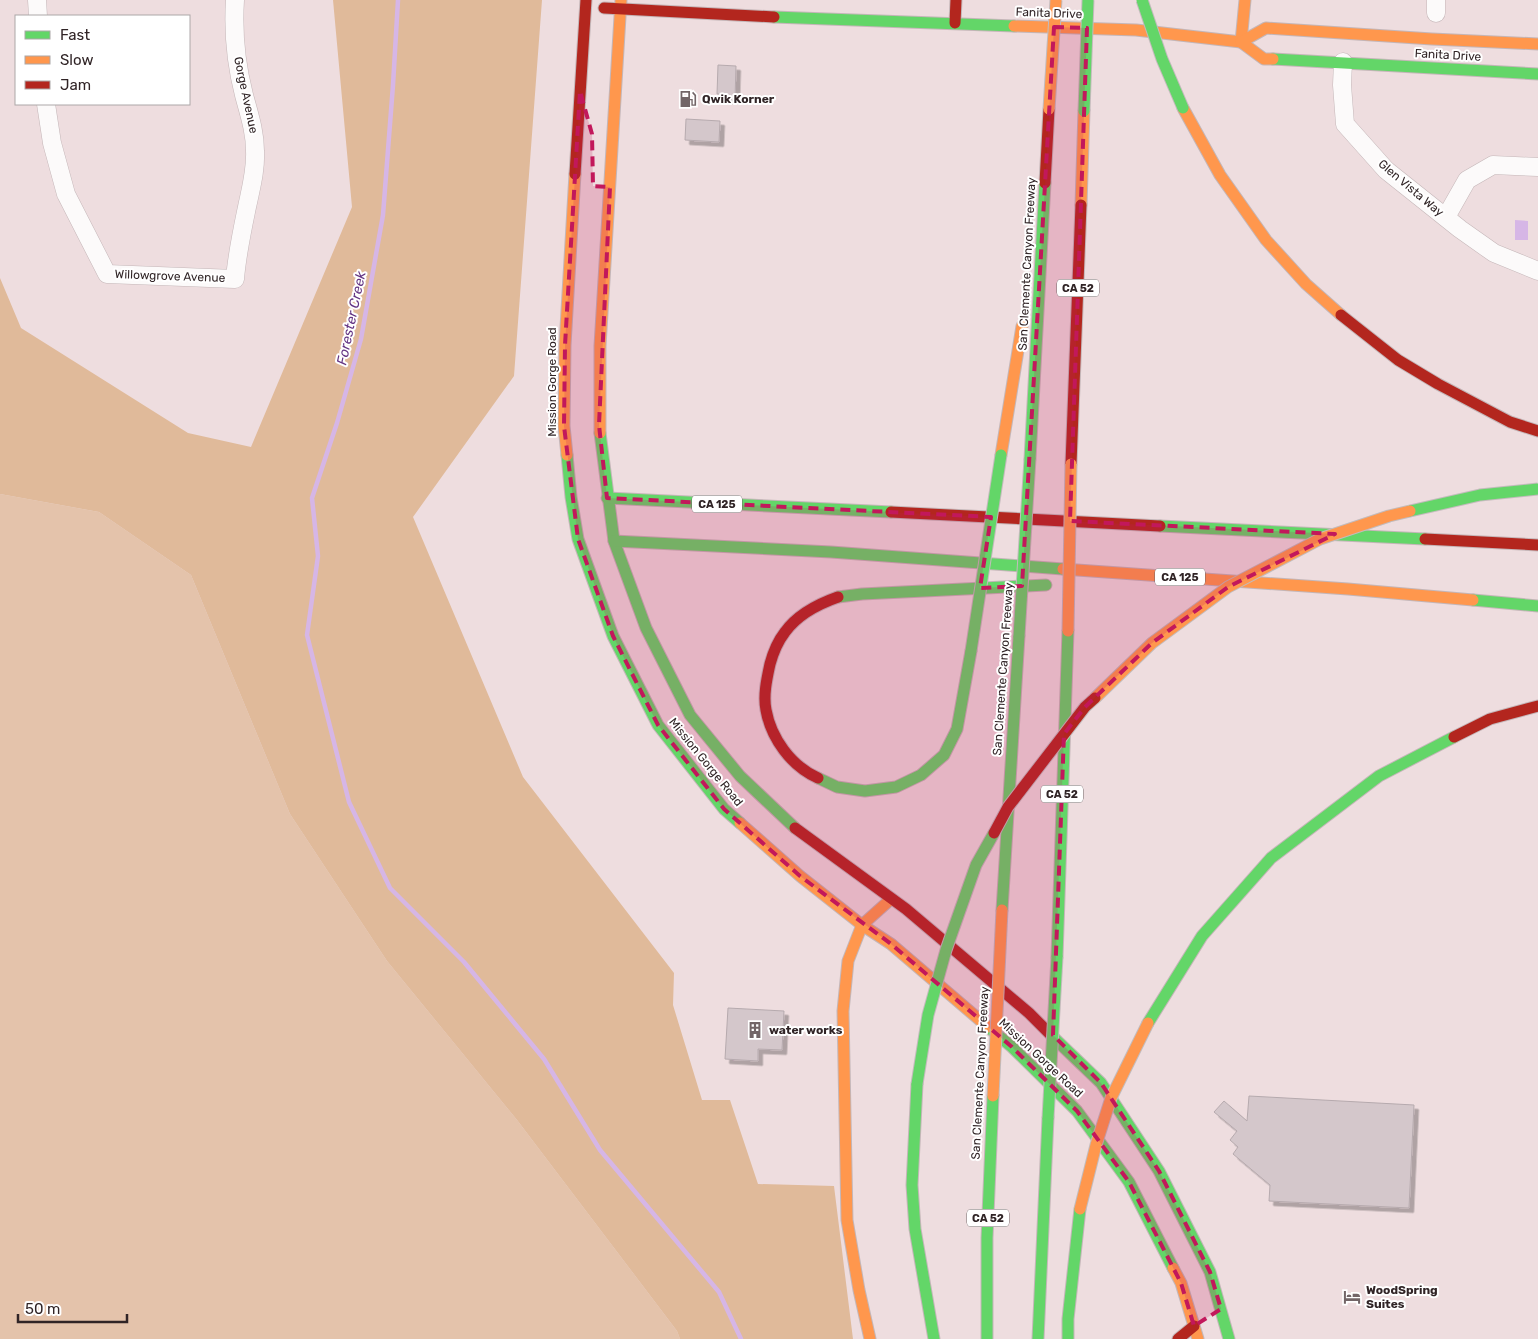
<svg xmlns="http://www.w3.org/2000/svg" width="1538" height="1339" font-family="Rubik,sans-serif">
	<defs>
		<filter id="shadow"><feDropShadow dx="4.5" dy="4.5" stdDeviation="0" flood-color="#0004"/></filter>
	</defs>
	<rect width="100%" height="100%" fill="#eedddf"/>
	<path fill="#e4c3ab" d="M0,494L99,512L191,575L290,814L387,961L517,1120L677,1331L680,1339H0Z"/>
	<path fill="#e0ba9a" d="M333,0H542L514,376L413,517L523,777L674,973L673,1005L702,1100H730L758,1184L834,1186L853,1339H680L677,1331L517,1120L387,961L290,814L191,575L99,512L0,494V278L21,328L188,433L251,447L352,207Z"/>
	<path fill="#d6b6e6" d="M1515,220L1528,221V240H1515Z"/>
	<g fill="none" stroke-linecap="round" stroke-linejoin="round">
		<path stroke="#d6b6e6" stroke-width="4.5" d="M398,0L393,85L383,215L361,339L337,423L312,498L318,556L307,635L349,802L390,888L464,962L544,1059L600,1150L719,1292L741,1339"/>
	</g>
	<g fill="#d4c7cb" stroke="#b6aaae" filter="url(#shadow)">
		<path d="M718,65L736,66L735,99H722V94H717Z"/>
		<path d="M686,119L720,121L719,142L685,140Z"/>
		<path d="M728,1008L784,1011L782,1050L758,1049V1061L725,1059Z"/>
		<path d="M1249,1096L1414,1105L1409,1208L1269,1201L1270,1185L1233,1154L1238,1147L1230,1140L1237,1131L1214,1112L1224,1101L1247,1121Z"/>
	</g>
	<g fill="none" stroke-linecap="round" stroke-linejoin="round">
		<g stroke="#c4b6b8" stroke-width="19">
			<g id="street">
				<path d="M37,0L38,16"/>
				<path d="M1436,13V0"/>
				<path d="M1343,62L1342,85L1345,124L1386,170L1460,229L1494,253L1538,271"/>
				<path d="M46,104L52,143L66,194L107,274L235,279C237,254 242,231 247,207C251,188 256,170 255,151C255,131 249,114 244,95C236,64 233,31 235,0"/>
				<path d="M1446,217L1467,180L1493,165L1538,167"/>
			</g>
		</g>
		<g stroke="#c4b6b8" stroke-width="13">
			<g id="fast">
				<path d="M774,17L1014,26"/>
				<path d="M1273,59L1538,74"/>
				<path d="M600,433L614,541L646,628L690,715L740,776L795,828"/>
				<path d="M567,455L571,497L578,539L613,636L658,725L724,809L740,823"/>
				<path d="M1030,459L1045,183"/>
				<path d="M607,498L891,512"/>
				<path d="M1160,526L1425,539"/>
				<path d="M614,541L831,552L1063,569"/>
				<path d="M838,597L862,594L1046,585"/>
				<path d="M1473,600L1538,606"/>
				<path d="M818,778L837,787L865,791L896,787L921,775L944,755L957,729L971,651"/>
				<path d="M1002,910L1019,636"/>
				<path d="M1057,957L1068,631"/>
				<path d="M1148,1023L1202,936L1271,858L1379,776L1454,737"/>
				<path d="M988,1027L1012,1047L1077,1111L1129,1182L1173,1268"/>
				<path d="M1053,1037L1101,1083L1159,1171L1210,1272L1229,1339"/>
				<path d="M917,1084L912,1185L915,1229L934,1339"/>
				<path d="M987,1339V1238L993,1096"/>
				<path d="M1038,1339L1048,1118"/>
				<path d="M1068,1339V1319L1080,1209"/>
			</g>
		</g>
		<g stroke="#c4b6b8" stroke-width="13">
			<g id="slow">
				<path d="M1014,26L1136,30L1241,42"/>
				<path d="M1241,42L1245,0"/>
				<path d="M1273,59H1264L1241,42L1266,28L1432,39L1538,44"/>
				<path d="M1183,108L1220,175L1266,240L1306,284L1341,315"/>
				<path d="M1081,205L1084,111"/>
				<path d="M600,433V346L621,0"/>
				<path d="M567,455L564,426L565,345L575,174"/>
				<path d="M1001,455L1022,326"/>
				<path d="M1063,569L1348,589L1473,600"/>
				<path d="M740,823L800,876L862,925L891,944L988,1027"/>
				<path d="M1173,1268L1181,1283L1198,1339"/>
				<path d="M870,1339L859,1290L847,1220L843,1011L848,961L862,925L891,899"/>
			</g>
		</g>
		<g stroke="#c4b6b8" stroke-width="13">
			<g id="jam">
				<path d="M604,8L774,17"/>
				<path d="M955,23L956,0"/>
				<path d="M575,174L586,0"/>
				<path d="M1045,183L1049,109"/>
				<path d="M1341,315L1398,360L1438,384L1510,422L1538,431"/>
				<path d="M1071,464L1081,205"/>
				<path d="M891,512L1160,526"/>
				<path d="M1425,539L1538,545"/>
				<path d="M1454,737L1490,719L1538,706"/>
				<path d="M818,778C791,766 771,738 766,710C763,695 767,678 770,664C773,653 778,641 785,632C798,614 818,604 838,597"/>
				<path d="M795,828L906,909L1029,1013L1053,1037"/>
				<path d="M1178,1339L1194,1326"/>
			</g>
		</g>
		<use href="#street" stroke="#fcfafa" stroke-width="18"/>
		<use href="#fast" stroke="#63d668" stroke-width="11"/>
		<use href="#slow" stroke="#ff974d" stroke-width="11"/>
		<use href="#jam" stroke="#b3261e" stroke-width="11"/>
		<g stroke="#c3bbbc" stroke-width="13" stroke-linecap="butt">
			<g id="fast-bridge">
				<path d="M1142,0L1162,59L1183,108"/>
				<path d="M1084,111L1088,0"/>
				<path d="M1410,511L1480,495L1538,489"/>
				<path d="M1019,636L1030,459"/>
				<path d="M971,651L1001,455"/>
				<path d="M917,1084L928,1015L946,950L976,865L994,833"/>
				<path d="M1048,1118L1057,957"/>
			</g>
		</g>
		<g stroke="#c3bbbc" stroke-width="13" stroke-linecap="butt">
			<g id="slow-bridge">
				<path d="M1049,109L1056,0"/>
				<path d="M1068,631L1071,464"/>
				<path d="M1095,698L1152,643L1228,587L1320,539L1389,516L1410,511"/>
				<path d="M993,1096L1002,910"/>
				<path d="M1080,1209L1096,1145L1111,1098L1148,1023"/>
			</g>
		</g>
		<g stroke="#c3bbbc" stroke-width="13" stroke-linecap="butt">
			<path id="jam-bridge" d="M994,833L1008,807L1085,707L1095,698"/>
		</g>
		<use href="#fast-bridge" stroke="#63d668" stroke-width="11"/>
		<use href="#slow-bridge" stroke="#ff974d" stroke-width="11"/>
		<use href="#jam-bridge" stroke="#b3261e" stroke-width="11"/>
	</g>
	<path fill="#c2185b" fill-opacity="0.2" stroke="#c2185b" stroke-width="4" stroke-dasharray="10 6" stroke-linejoin="round" d="M1054,27L1087,28L1070,521L1335,534L1228,587L1152,643L1085,707L1064,734L1053,1035L1101,1083L1159,1171L1210,1272L1221,1309L1194,1326L1181,1283L1129,1182L1077,1111L1012,1047L891,944L800,876L724,809L658,725L613,636L578,539L564,426L565,345L580,91L592,134L593,186L610,187L599,425L607,498L991,517L980,588L1022,586Z"/>
	<defs>
		<g id="fuel-bare" transform="scale(1.35)"><path d="M-5.5-6h7V0h2V4h1.3V-2.5L3-4.5l.8-.8L6-3V5H2.5V1h-1V6h-7ZM-4.2-4.7v3.2H.2V-4.7Z" fill="#726567" stroke="#fff" stroke-width="2.5" paint-order="stroke"/></g>
		<g id="building-bare" transform="scale(1.35)"><path d="M-4-6H4V6H1V3H-1V6H-4ZM-2.5-4.3h1.7v1.8h-1.7ZM.8-4.3h1.7v1.8H.8ZM-2.5-1h1.7V.8h-1.7ZM.8-1h1.7V.8H.8Z" fill="#726567" stroke="#fff" stroke-width="2.5" paint-order="stroke"/></g>
		<g id="hotel-bare" transform="scale(1.35)"><path d="M-6-4.5h1.5V1H6V5H4.5V3h-9V5H-6ZM-4 0a1.8 1.8 0 1 1 3.6 0ZM.5 0V-2.5h3Q6-2.5 6 0Z" fill="#726567" stroke="#fff" stroke-width="2.5" paint-order="stroke"/></g>
	</defs>
	<g fill-rule="evenodd">
		<use href="#fuel-bare" x="688" y="99"/>
		<use href="#building-bare" x="755" y="1030"/>
		<use href="#hotel-bare" x="1352" y="1297"/>
	</g>
	<g text-anchor="middle" stroke-width="4" stroke-linejoin="round" paint-order="stroke">
		<g fill="#fff" stroke="#6e6667" stroke-width="1">
			<rect x="1057" y="279.5" width="42" height="17" rx="4"/>
			<rect x="692" y="495.5" width="50" height="17" rx="4"/>
			<rect x="1155" y="568.5" width="50" height="17" rx="4"/>
			<rect x="1041" y="785.5" width="42" height="17" rx="4"/>
			<rect x="967" y="1209.5" width="42" height="17" rx="4"/>
		</g>
		<g font-size="11" font-weight="bold" fill="#302426">
			<text x="1078" y="292">CA 52</text>
			<text x="717" y="508">CA 125</text>
			<text x="1180" y="581">CA 125</text>
			<text x="1062" y="798">CA 52</text>
			<text x="988" y="1222">CA 52</text>
		</g>
		<g font-size="12" fill="#302426" stroke="#fff">
			<text transform="translate(1049 13) rotate(2)" y="4">Fanita Drive</text>
			<text transform="translate(1448 55) rotate(3)" y="4">Fanita Drive</text>
			<text transform="translate(246 95) rotate(78)" y="4">Gorge Avenue</text>
			<text transform="translate(1411 188) rotate(40)" y="4">Glen Vista Way</text>
			<text transform="translate(1027 264) rotate(-87)" y="4">San Clemente Canyon Freeway</text>
			<text transform="translate(170 276) rotate(2)" y="4">Willowgrove Avenue</text>
			<text transform="translate(552 382) rotate(-90)" y="4">Mission Gorge Road</text>
			<text transform="translate(1003 669) rotate(-86)" y="4">San Clemente Canyon Freeway</text>
			<text transform="translate(706 762) rotate(51)" y="4">Mission Gorge Road</text>
			<text transform="translate(1041 1058) rotate(43)" y="4">Mission Gorge Road</text>
			<text transform="translate(980 1073) rotate(-87)" y="4">San Clemente Canyon Freeway</text>
		</g>
		<g font-size="12" font-weight="bold" fill="#302426" stroke="#fff" text-anchor="start">
			<text x="702" y="103">Qwik Korner</text>
			<text x="769" y="1034">water works</text>
			<text x="1366" y="1294">WoodSpring<tspan x="1366" dy="14">Suites</tspan></text>
		</g>
		<g font-size="14" font-style="italic" fill="#633483" stroke="#fff">
			<text transform="translate(351 318) rotate(-78)" y="5">Forester Creek</text>
		</g>
	</g>
	<rect x="15" y="15" width="175" height="90" fill="#ffffff" stroke="#aca7a8"/>
	<rect x="25" y="31" width="25" height="8" fill="#63d668" stroke="#aca7a8"/>
	<text x="60" y="40" font-size="15" fill="#302426">Fast</text>
	<rect x="25" y="56" width="25" height="8" fill="#ff974d" stroke="#aca7a8"/>
	<text x="60" y="65" font-size="15" fill="#302426">Slow</text>
	<rect x="25" y="81" width="25" height="8" fill="#b3261e" stroke="#aca7a8"/>
	<text x="60" y="90" font-size="15" fill="#302426">Jam</text>
	<path d="M18 1314v8h109v-8" fill="none" stroke="#302426" stroke-width="2.5"/>
	<text x="25" y="1314" font-size="15" fill="#302426" stroke="#ffffff" stroke-width="4" paint-order="stroke">50 m</text>
</svg>
